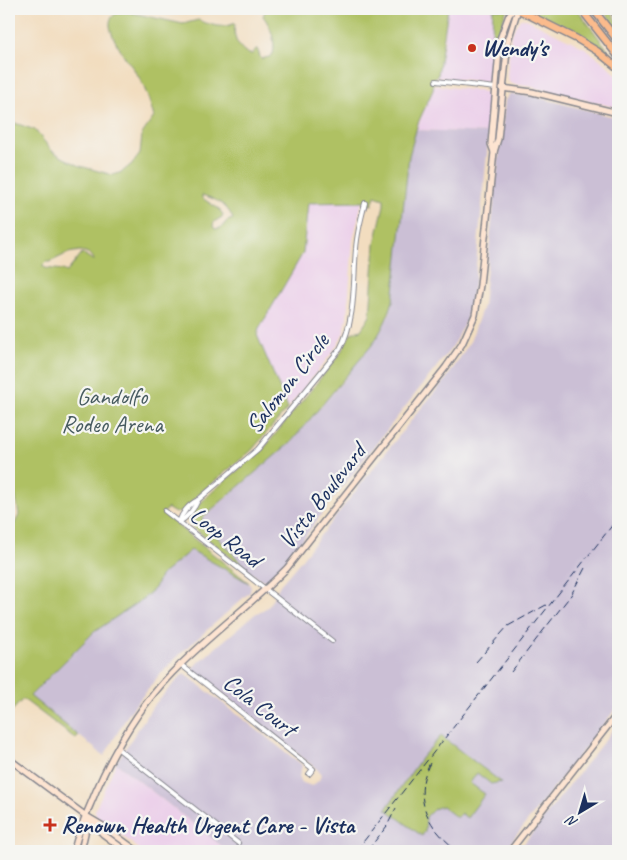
<svg xmlns="http://www.w3.org/2000/svg" width="627" height="860" font-family="Caveat,sans-serif">
	<rect width="100%" height="100%" fill="#f6f6f2"/>
	<filter id="ink" filterUnits="userSpaceOnUse"><feTurbulence type="fractalNoise" baseFrequency=".02" numOctaves="2"/><feDisplacementMap in="SourceGraphic" scale="10" xChannelSelector="R" yChannelSelector="G"/><feConvolveMatrix kernelMatrix="1 2 1 2 8 2 1 2 1" color-interpolation-filters="sRGB"/></filter>
	<filter id="wash" filterUnits="userSpaceOnUse"><feTurbulence type="fractalNoise" baseFrequency=".0096" numOctaves="4" result="noise"/><feDisplacementMap in="SourceGraphic" scale="20" xChannelSelector="R" yChannelSelector="G"/><feGaussianBlur stdDeviation="1.12" result="paint"/><feColorMatrix in="noise" values="0 0 0 0 0 0 0 0 0 0 0 0 0 0 0 0 0 1.4 0 .05"/><feComposite in="paint" operator="in"/></filter>
	<g filter="url(#wash)">
		<rect width="100%" height="100%" fill="#f2ddbf"/>
		<g fill="#ecd1ea">
			<path d="M448,9H493L492,33H496L499,31L496,42L492,78L488,82L437,77L444,43Z"/>
			<path d="M521,18L529,20L585,48L606,64L618,76V108L528,86L512,84L509,82L507,75L511,37L515,27Z"/>
			<path d="M433,85L486,92L490,98L489,133L416,130L433,90Z"/>
			<path d="M362,202L353,240L347,317L344,332L334,350L288,408L258,339L259,329L303,253L308,203Z"/>
			<path d="M116,763L228,851H142L96,816L95,810Z"/>
		</g>
		<g fill="#cbbfd5">
			<path d="M510,94L532,96L618,118V706L504,851H228L116,763L153,706L182,675L185,674L301,764L302,766L299,776L301,782L312,786L319,780L321,775L318,770L191,669L255,614L268,607L280,585L298,564L417,413L447,378L470,342L483,306L505,100Z"/>
			<path d="M416,130L489,133L474,286L466,320L453,346L332,500L296,549L271,578L268,580H262L251,573L205,524L202,519L291,442L343,381L381,331L390,313L393,301L409,156Z"/>
			<path d="M191,550L249,583L251,587L250,592L179,655L156,679L129,713L104,756L30,696L94,632L144,598L155,588L160,576Z"/>
			<path d="M618,723V851H518Z"/>
		</g>
		<g fill="#afc164" stroke="#657861" fill-rule="evenodd">
			<path d="M266,9H448L438,75L434,79L433,90L418,123L409,156L393,301C388,317 382,330 372,345L291,442L203,517L202,519L205,524L251,573L191,526C190,524 188,522 189,519C191,505 251,461 265,447L340,354L351,333L361,330L370,316L375,244L384,205V199L375,196L372,205L362,202L308,203L303,253L259,329L257,335L288,408L251,451L201,492L182,512L175,513L167,508L163,514L249,583L191,550L160,576L155,588L144,598L94,632L30,696L79,736L76,739L23,699L9,714V535L19,515L13,483L9,479V237L11,233L12,226L9,228V121L35,130L52,151L64,158L80,166L113,175L122,172L133,163L140,154L142,134L154,117C150,103 146,90 139,77C131,64 85,11 128,12L183,24L198,20C209,24 222,30 235,23C233,38 236,45 248,54H252L257,48L261,59L269,57L273,54C276,42 271,26 263,16ZM202,195C216,199 228,205 233,219L227,221L221,228L215,229L213,226L214,222L222,217L223,215L219,209L202,198ZM80,251C87,252 93,254 94,261L82,253L67,272C59,267 48,271 42,266L46,262H50L68,253Z"/>
			<path d="M493,9H507L499,31L496,33H492Z"/>
			<path d="M529,9H577L617,62L588,41L532,13Z"/>
			<path d="M603,9H610L618,23V31Z"/>
			<path d="M441,736L501,782L491,784L477,773L470,783L485,794L467,818L461,813L457,818L442,806L434,809L426,817L425,831L422,836L386,809L422,757Z"/>
		</g>
	</g>
	<g filter="url(#ink)">
		<g fill="none" stroke-linecap="round" stroke-linejoin="round">
			<g stroke="#86868e" stroke-width="6">
				<g id="street">
					<path d="M436,81L496,88"/>
					<path d="M9,489L12,505L9,519"/>
					<path d="M165,511L332,641"/>
					<path d="M179,522C182,513 189,504 198,500L258,449L340,349C356,319 353,282 356,249C357,233 361,218 365,203"/>
					<path d="M179,522C187,518 195,508 198,500"/>
					<path d="M180,664L313,769L309,774"/>
					<path d="M117,748L238,843"/>
				</g>
			</g>
			<g stroke="#86868e" stroke-width="8">
				<g id="secondary">
					<path d="M502,88L532,92L618,113"/>
					<path d="M494,152L491,144L500,39L509,15L512,11L518,9"/>
					<path d="M9,759L86,816L103,826L137,851"/>
					<path d="M88,819L103,834L126,851"/>
					<path d="M74,851C78,830 88,811 96,791C115,748 139,707 172,673C208,636 251,605 287,568L446,367L462,344L475,315L480,285L494,152L498,139L508,41L518,9"/>
					<path d="M81,851L86,829V817"/>
					<path d="M510,851L618,713"/>
				</g>
			</g>
			<g stroke="#86868e" stroke-width="9">
				<g id="highway">
					<path d="M517,9L577,39L597,51L618,68"/>
					<path d="M581,9L618,56"/>
					<path d="M593,9L618,41"/>
					<path d="M613,9L618,17"/>
				</g>
			</g>
			<use href="#street" stroke="#fff" stroke-width="4"/>
			<use href="#secondary" stroke="#fde4d1" stroke-width="5"/>
			<use href="#highway" stroke="#fbbb8c" stroke-width="6"/>
			<g stroke="#1b2f5e" stroke-width="1" stroke-dasharray="8 4" stroke-linecap="butt">
				<path d="M476,662L508,626L546,605"/>
				<path d="M511,672L571,595L586,566"/>
				<path d="M430,763C411,799 429,829 458,851"/>
				<path d="M356,851L618,518"/>
				<path d="M367,851L387,826L396,808"/>
			</g>
		</g>
	</g>
	<g fill="#c8321e" stroke="#f6f6f2" stroke-width="2">
		<circle cx="472" cy="48" r="5"/>
		<path d="M47.5 817.5h5v5h5v5h-5v5h-5v-5h-5v-5h5z"/>
	</g>
	<g text-anchor="middle" stroke-width="4.5" stroke-linejoin="round" paint-order="stroke">
		<g font-size="24" font-weight="bold" fill="#1b2f5e" stroke="#f6f6f2" text-anchor="start">
			<text x="482" y="56">Wendy's</text>
			<text x="61" y="833">Renown Health Urgent Care - Vista</text>
		</g>
		<g font-size="24" fill="#1b2f5e" stroke="#f6f6f2">
			<text transform="translate(287 383) rotate(-52)" y="8">Salomon Circle</text>
			<text transform="translate(322 496) rotate(-52)" y="8">Vista Boulevard</text>
			<text transform="translate(226 537) rotate(38)" y="8">Loop Road</text>
			<text transform="translate(260 705) rotate(38)" y="8">Cola Court</text>
		</g>
		<g font-size="24" fill="#475b60" stroke="#f6f6f2">
			<text x="112" y="404">Gandolfo<tspan x="112" dy="28">Rodeo Arena</tspan></text>
		</g>
	</g>
	<rect width="627" height="860" fill="none" stroke="#f6f6f2" stroke-width="30"/>
	<g transform="translate(580 812) rotate(218)" stroke="#f6f6f2" stroke-width="4" paint-order="stroke">
	<path d="M0-4L9 19L0 12L-9 19Z" fill="#1b2f5e"/>
	<text y="-8" font-size="14" font-weight="bold" text-anchor="middle" fill="#1b2f5e">N</text>
	</g>
</svg>
